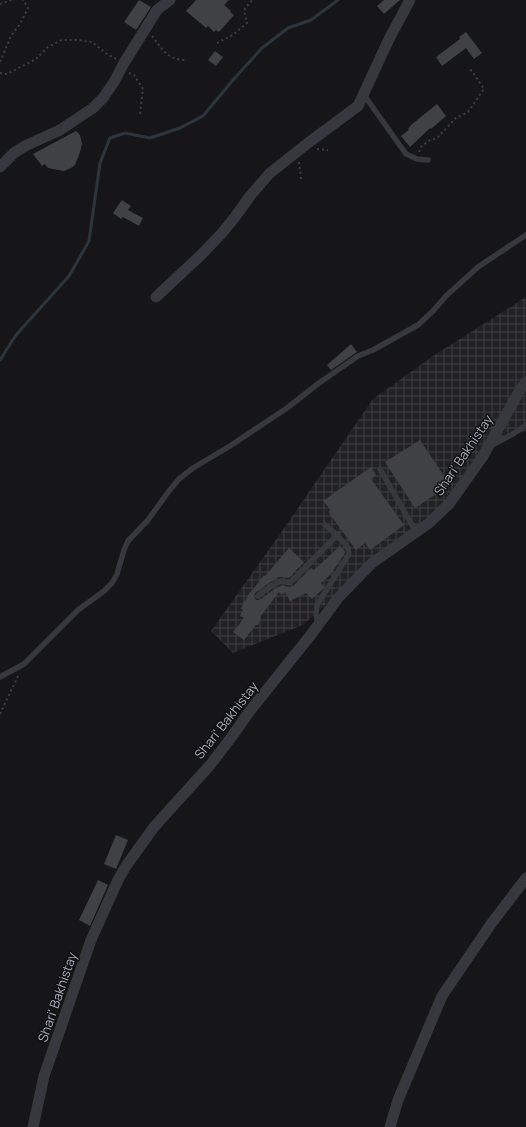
<svg xmlns="http://www.w3.org/2000/svg" width="526" height="1127" font-family="Manrope,sans-serif">
	<defs>
		<pattern id="industrial-grid" width="8" height="8" patternUnits="userSpaceOnUse"><rect width="8" height="8" fill="#222225"/><path d="M0 4h8M4 0v8" fill="none" stroke="#3f3f43"/></pattern>
	</defs>
	<rect width="100%" height="100%" fill="#161618"/>
	<path fill="url(#industrial-grid)" d="M526,297V431L485,445L442,505L384,552L303,625L233,653L211,631L280,534L373,399L433,356Z"/>
	<g fill="none" stroke-linecap="round" stroke-linejoin="round">
		<path stroke="#2c353c" stroke-width="3" d="M0,360L16,335L69,276L89,241L100,163L110,138L125,133L150,138L180,128L203,116L233,80L262,48L288,28L311,20L338,0"/>
	</g>
	<g fill="#404145">
		<path d="M139,0L151,7L136,30L124,22Z"/>
		<path d="M196,0H229L224,5L231,11L230,12L234,15L219,32L216,30L214,32L208,26L206,28L186,11Z"/>
		<path d="M384,0H400L384,14L377,6Z"/>
		<path d="M466,32L482,53L474,59L466,48L442,66L436,57L460,39L459,37Z"/>
		<path d="M215,51L223,57L216,66L208,60Z"/>
		<path d="M437,104L446,116L431,129L430,128L410,147L401,136L409,130L408,129L411,125Z"/>
		<path d="M76,131L80,135L82,144L80,152L75,165L71,168L64,171L48,168L45,164L42,166L33,154Z"/>
		<path d="M122,200L131,206L128,210L143,218L139,226L123,217L121,219L113,213Z"/>
		<path d="M351,344L357,352L331,370L327,365Z"/>
		<path d="M420,440L450,485L415,508L385,462Z"/>
		<path d="M371,467L376,475L371,479L404,525L370,550L365,543L356,550L329,513L330,509L323,501Z"/>
		<path d="M340,546L344,550L345,553L331,574L321,583L324,586L322,590L312,599L306,593L290,601L285,592L281,595L279,592L260,617L261,618L258,625H256L244,640L233,632L244,618L240,616L243,609H241L244,601H245L250,592H251L264,575L265,576L272,568L289,548L304,562L289,578L279,577L269,583L255,593L254,596L256,600H260L273,590L282,585L289,587L293,586L311,568L314,570Z"/>
		<path d="M116,835L128,840L116,869L104,864Z"/>
		<path d="M98,880L108,885L90,926L79,920Z"/>
	</g>
	<g fill="none" stroke-linecap="round" stroke-linejoin="round">
		<g stroke="#3d3f44" stroke-width="2" stroke-dasharray="2 3" stroke-linecap="butt">
			<path d="M0,4L11,0"/>
			<path d="M152,36C162,49 168,60 186,60"/>
			<path d="M217,43L233,35L247,23L244,10L252,0"/>
			<path d="M0,62L11,36L20,24L28,8L23,0"/>
			<path d="M0,73L7,74L36,59L48,47L62,40H77L92,42L107,54L116,59"/>
			<path d="M129,73L134,75L143,89L140,114"/>
			<path d="M317,149L328,150"/>
			<path d="M419,152L421,147L428,141L437,138L456,118L468,112L484,89L472,71L468,68"/>
			<path d="M299,162L301,179"/>
			<path d="M0,714L18,676"/>
		</g>
		<g stroke="#37383d" stroke-width="5.5">
			<path d="M364,95L406,154L417,159L428,160"/>
			<path d="M492,445L513,434L526,425"/>
			<path d="M380,469L416,532"/>
			<path d="M258,596L271,586L281,581L290,583L337,535"/>
			<path d="M318,625L316,614L317,605L349,554L348,548L337,535L325,525"/>
			<path d="M0,677L24,664L78,610L104,591L112,583L117,574L124,550L128,541L148,520L169,491L179,479L193,468L230,446L287,408L319,383L358,356L373,350L418,325L433,311L446,296L478,267L526,235"/>
		</g>
		<g stroke="#37383d" stroke-width="11">
			<path d="M0,167L14,153L25,146L60,130L93,108L103,98L114,82L124,63L157,10L170,0"/>
			<path d="M156,297L201,255L222,233L235,217L250,196L270,173L308,143L358,106L389,39L410,0"/>
			<path d="M33,1127L44,1076L91,940L118,880L126,866L154,827L211,764L233,735L249,712L310,636L330,609L338,598L372,563L429,523L449,504L483,456L520,390L526,382"/>
			<path d="M390,1127L398,1100L442,996L491,924L526,878"/>
		</g>
	</g>
	<g text-anchor="middle" stroke-width="3" stroke-linejoin="round" paint-order="stroke">
		<g font-size="13" fill="#a8adb8" stroke="#111113">
			<text transform="translate(463 455) rotate(-56)" y="5">Shari' Bakhistay</text>
			<text transform="translate(226 720) rotate(-52)" y="5">Shari' Bakhistay</text>
			<text transform="translate(57 997) rotate(-71)" y="5">Shari' Bakhistay</text>
		</g>
	</g>
</svg>
